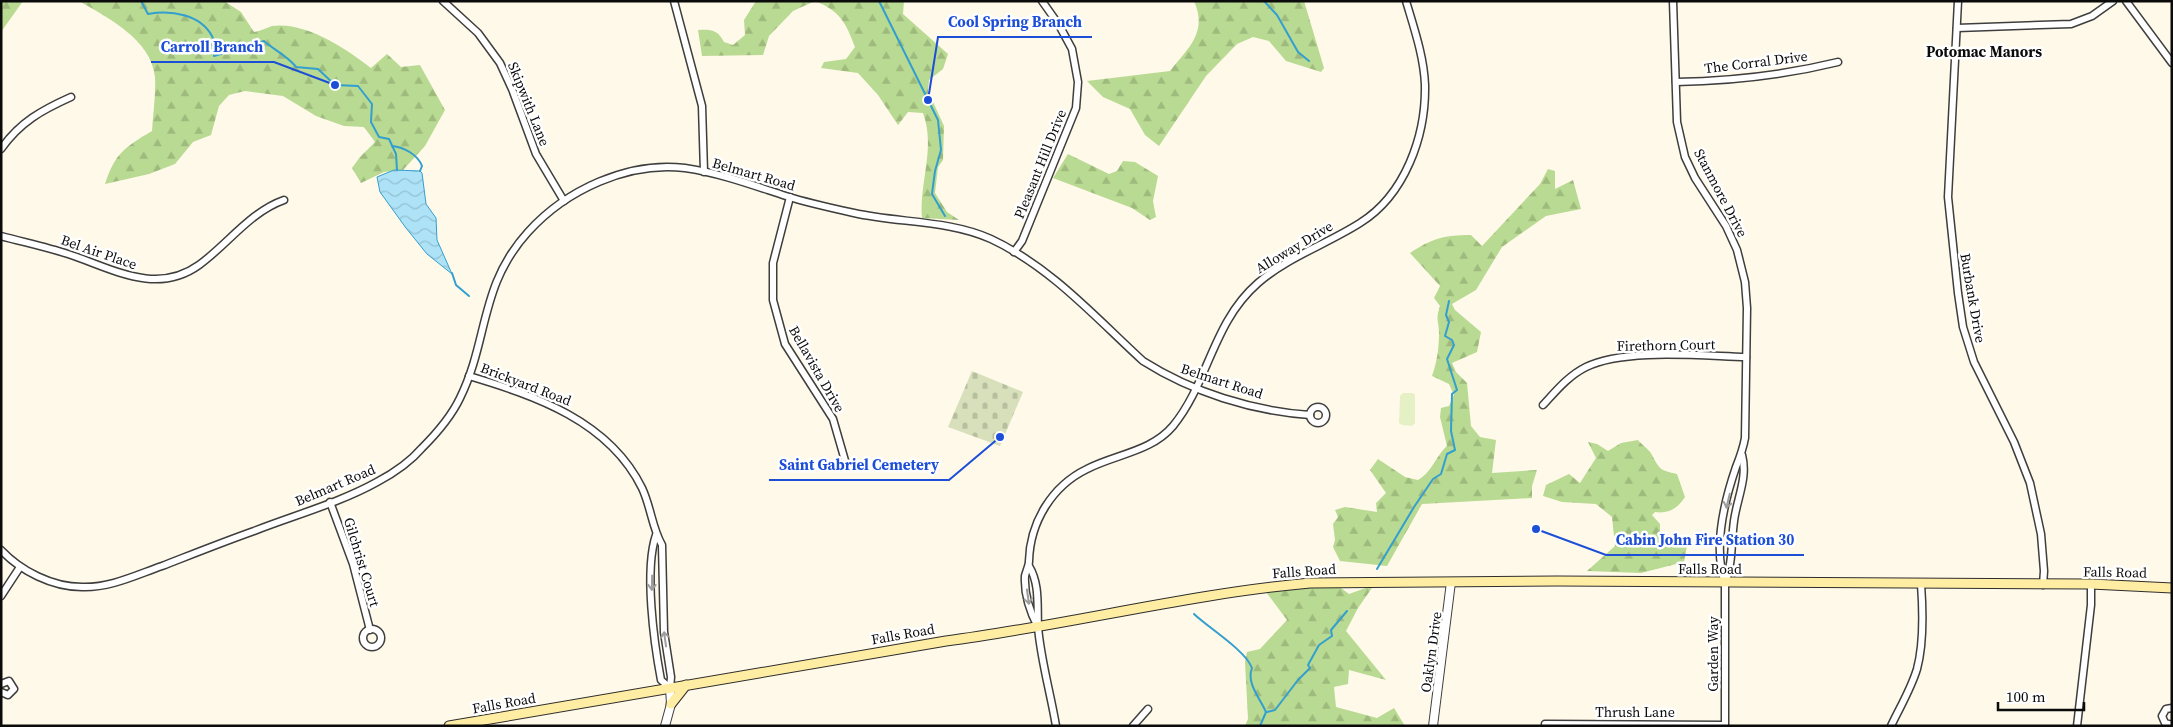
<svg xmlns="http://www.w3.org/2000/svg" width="2173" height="727" font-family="'Source Serif 4',serif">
	<defs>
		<pattern id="forest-firs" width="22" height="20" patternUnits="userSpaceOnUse" patternTransform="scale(1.25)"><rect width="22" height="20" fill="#b9da92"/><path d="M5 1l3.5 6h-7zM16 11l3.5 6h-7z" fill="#9eba7d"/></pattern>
		<pattern id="cemetery-stones" width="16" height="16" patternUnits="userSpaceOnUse" patternTransform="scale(1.25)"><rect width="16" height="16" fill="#d7e0bb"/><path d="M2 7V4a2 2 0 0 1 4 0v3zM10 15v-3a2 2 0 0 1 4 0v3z" fill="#b7bf9f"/></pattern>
		<pattern id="water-waves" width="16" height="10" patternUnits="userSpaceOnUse" patternTransform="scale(1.25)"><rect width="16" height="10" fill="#ade2f7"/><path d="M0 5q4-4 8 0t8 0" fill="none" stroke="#94c1d2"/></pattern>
	</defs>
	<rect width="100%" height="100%" fill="#fff9e9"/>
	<g fill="url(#forest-firs)">
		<path d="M1,1H23L1,32Z"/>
		<path d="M79,1H224L241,12L254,32C260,31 266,28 272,26C305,21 347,49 371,68L387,54L401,67L420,65L445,110L425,146L403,170L384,172L361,183L352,168L360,157L375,142L364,127L344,126L316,116L283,96L245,91L229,95L219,106L211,135L193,142L175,164L149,174L105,184C115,153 125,147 152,131C153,114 156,95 155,77C151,39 108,18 79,1Z"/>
		<path d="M756,1H815L793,11L769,36L763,55L702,56L698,30C711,29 718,30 724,42L733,45L745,35L744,20Z"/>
		<path d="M815,1H904L903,14L948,54L943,69L929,80L928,91L944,126L943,160L938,167L935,193L947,212L959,220L922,218C919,182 936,149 923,113L908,112L898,125L878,95L858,73L821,68L824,62L846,59L855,47C846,23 840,11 815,1Z"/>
		<path d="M1194,1H1304L1324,68L1321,72L1286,61L1269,41L1253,37L1237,44L1206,76L1159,146L1145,135L1130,109L1103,97L1087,81L1170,71C1188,48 1208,33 1194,1Z"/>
		<path d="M1068,154L1109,174L1117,171L1123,161L1135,162L1158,176L1153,201L1156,217L1150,220L1132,208L1053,178Z"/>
		<path d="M1548,169L1555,171V189L1573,180L1581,209L1546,216L1502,247L1476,290L1452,304L1455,310L1481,332L1477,352L1452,363L1456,372L1467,383L1471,426L1480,437L1496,440L1492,473L1537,470L1532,486V498L1422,504L1387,566L1340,561L1333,547L1335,540L1333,524L1338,517L1335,510L1345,507L1377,512L1376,503L1386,493L1370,470L1378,459L1405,477L1418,480C1433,471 1435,457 1447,446L1440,417L1441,408L1449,406L1454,395L1449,384L1432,376C1437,362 1439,348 1439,333C1439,320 1435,321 1440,306L1434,298L1440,286L1410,253C1433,238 1444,235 1471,235L1482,246L1540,184Z"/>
		<path d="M1638,440C1642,445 1650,450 1652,455C1660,470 1660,470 1677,474L1685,497C1678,508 1669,514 1655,512L1652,515L1660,524V538L1665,543L1687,546L1684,562L1641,573L1587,571L1615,546L1612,517L1596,504L1562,502L1543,496L1546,485L1569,474L1580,483L1596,458L1588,442L1597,444L1608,451L1621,443Z"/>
		<path d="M1337,585L1349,594L1374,585L1358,608L1346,631L1386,680L1349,670L1348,684L1334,687L1336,707L1377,718L1394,708L1405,726H1245L1248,719L1245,662L1247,652L1260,649L1287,620L1266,592Z"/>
	</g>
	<path fill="url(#cemetery-stones)" d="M972,371L1023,392L1000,446L948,427Z"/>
	<path fill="#e5f0c5" d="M1403,393H1413L1415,395V423L1412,426L1402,425L1399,423L1400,396Z"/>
	<path fill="url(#water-waves)" stroke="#339fcf" d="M394,170L420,171L422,173L426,204L436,218L437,240L452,274L427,254L406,228L380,192L377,177Z"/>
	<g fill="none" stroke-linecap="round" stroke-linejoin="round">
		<g stroke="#339fcf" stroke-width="2">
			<path d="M141,1L148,14C171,10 200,14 212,36C215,41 214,50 214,56L264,41C274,50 288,56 296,67L318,69L335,85L358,86L372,104L371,122L379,137L389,139L396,154L397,170"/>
			<path d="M879,1L938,120L941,150L935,171L932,194L945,216"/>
			<path d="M1264,1L1277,15L1298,52L1309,61"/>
			<path d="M392,146C404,147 418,155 422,166L420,171"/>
			<path d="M452,273L456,285L469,296"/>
			<path d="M1377,569L1414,507L1433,479L1441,474L1447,454L1455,450L1451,431L1452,394L1457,390L1447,359L1454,345L1452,340L1445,336L1449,322L1446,315L1449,301"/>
			<path d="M1194,614C1210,629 1245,650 1252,668C1246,683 1260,698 1266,712L1260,726"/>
			<path d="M1267,712L1275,710L1298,680L1310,668L1308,665L1319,645L1332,636L1331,630L1347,611"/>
		</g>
		<g stroke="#3e3e3e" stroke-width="9">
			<g id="minor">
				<path d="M443,1L478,33L500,63L512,89L536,154L564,201"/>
				<path d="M674,1L702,106L704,172"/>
				<path d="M1673,1L1677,122L1685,157L1695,178L1726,226L1737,250L1745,282L1747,308L1745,438C1743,449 1740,457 1736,467C1724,502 1713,548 1725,583"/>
				<path d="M1958,1L1948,197L1958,293L1963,327L1974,362L2014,442L2030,483L2041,534L2044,571L2043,585"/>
				<path d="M2126,1L2172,63"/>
				<path d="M1957,28L2071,24L2092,16L2113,1"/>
				<path d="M1676,82C1731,81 1785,75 1838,62"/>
				<path d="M1,149C20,122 42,110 71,97"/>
				<path d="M790,197L773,263V300L785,344L833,419L846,464"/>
				<path d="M1,236C23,242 46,247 68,254C111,268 156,296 199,265C228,244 250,212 284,200"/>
				<path d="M1014,252L1022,241L1076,108L1078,82L1072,49L1059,25L1042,1"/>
				<path d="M469,376C536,396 609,421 642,488C651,507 652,528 662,545L664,632L671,677L670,688"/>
				<path d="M1543,405C1556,391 1568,376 1586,367C1624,348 1702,356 1746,357"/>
				<circle cx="1318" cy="415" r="8"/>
				<path d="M330,502L353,564L370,630"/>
				<path d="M656,535C644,570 654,643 661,680L670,688"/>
				<path d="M1,550C21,571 52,587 82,587C110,588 136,575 162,566C193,554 223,542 254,531C295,515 339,503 377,482C394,473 410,462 422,448C437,433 451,417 460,398C489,339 479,286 528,232C566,190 628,161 685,168C720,173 752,185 786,196C808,203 831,208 854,213C898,223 949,220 991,239C1051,267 1096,318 1143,361C1192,392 1252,411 1310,415"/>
				<path d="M1029,566C1040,584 1037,606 1038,626C1040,657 1051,695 1056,726"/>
				<path d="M1,596L20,567"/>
				<path d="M1038,627C1030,612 1024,594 1025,576C1026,571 1029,566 1029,561C1030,522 1052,486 1087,469C1116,454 1151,452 1173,426C1209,382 1212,323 1258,283C1288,257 1327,244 1360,223C1405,195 1426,136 1425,85C1424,57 1414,28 1406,1"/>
				<circle cx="372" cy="638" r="9"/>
				<path d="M1,684L9,681L14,689L8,695L1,692"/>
				<path d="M2172,708L2166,709L2162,716L2165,723L2172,725"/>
				<path d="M1545,724L1724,725"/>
				<path d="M1133,726L1148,709"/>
				<path d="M1725,726V583C1733,563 1731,542 1734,521C1737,498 1748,478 1742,455"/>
				<path d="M1891,726C1900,707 1911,689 1917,669C1924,643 1923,611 1921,584"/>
				<path d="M2077,726L2091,605V584"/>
			</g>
		</g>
		<g stroke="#3e3e3e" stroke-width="10">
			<g id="tertiary">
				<path d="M665,726L671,704L670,688"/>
				<path d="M1433,726L1451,582"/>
			</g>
		</g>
		<g stroke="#2d2d2d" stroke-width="11">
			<g id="secondary">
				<path d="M671,704L686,685"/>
				<path d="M449,726L946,641C1068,625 1188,594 1310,583L1557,581L2091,584L2172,588"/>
			</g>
		</g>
		<use href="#minor" stroke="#fff" stroke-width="6"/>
		<use href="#tertiary" stroke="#fff" stroke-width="8"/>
		<use href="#secondary" stroke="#ffeda4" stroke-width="9"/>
	</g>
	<defs><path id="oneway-shaft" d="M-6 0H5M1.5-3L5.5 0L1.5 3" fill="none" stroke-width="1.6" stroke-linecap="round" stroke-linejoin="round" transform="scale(1.25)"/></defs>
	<g stroke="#9d9d9d">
		<use href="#oneway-shaft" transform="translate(1728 501) rotate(104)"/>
		<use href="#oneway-shaft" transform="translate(652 583) rotate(91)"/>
		<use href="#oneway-shaft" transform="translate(1028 597) rotate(82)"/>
		<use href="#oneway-shaft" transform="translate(665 639) rotate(-98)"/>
	</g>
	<g text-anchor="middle" stroke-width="5" stroke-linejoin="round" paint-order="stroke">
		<g font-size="14" fill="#0b0b0b" stroke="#fff">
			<text transform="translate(1756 62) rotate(-7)" y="5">The Corral Drive</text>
			<text transform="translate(529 104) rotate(68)" y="5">Skipwith Lane</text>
			<text transform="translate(1040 164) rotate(-68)" y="5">Pleasant Hill Drive</text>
			<text transform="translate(754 174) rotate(16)" y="5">Belmart Road</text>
			<text transform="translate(1721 193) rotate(62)" y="5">Stanmore Drive</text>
			<text transform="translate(1294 247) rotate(-31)" y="5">Alloway Drive</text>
			<text transform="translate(99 252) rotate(19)" y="5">Bel Air Place</text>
			<text transform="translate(1973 298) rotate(80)" y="5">Burbank Drive</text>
			<text transform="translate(1666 345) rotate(-1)" y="5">Firethorn Court</text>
			<text transform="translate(817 369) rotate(60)" y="5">Bellavista Drive</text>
			<text transform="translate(1222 381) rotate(18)" y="5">Belmart Road</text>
			<text transform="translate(526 384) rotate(21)" y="5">Brickyard Road</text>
			<text transform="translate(335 485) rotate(-23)" y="5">Belmart Road</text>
			<text transform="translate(362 562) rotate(73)" y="5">Gilchrist Court</text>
			<text x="1710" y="574">Falls Road</text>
			<text transform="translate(1304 571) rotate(-4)" y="5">Falls Road</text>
			<text transform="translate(2115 572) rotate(1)" y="5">Falls Road</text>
			<text transform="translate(903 634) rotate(-10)" y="5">Falls Road</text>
			<text transform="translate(1431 652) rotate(-82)" y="5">Oaklyn Drive</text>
			<text transform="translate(1713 654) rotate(-90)" y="5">Garden Way</text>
			<text transform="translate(504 703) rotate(-10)" y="5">Falls Road</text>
			<text x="1635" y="717">Thrush Lane</text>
		</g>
		<g font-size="15" font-weight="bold" fill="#0b0b0b" stroke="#fff">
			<text x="1984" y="57">Potomac Manors</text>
		</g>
	</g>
	<path fill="none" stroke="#1d4ed8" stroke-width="2" d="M928 100L938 37H1092M335 85L274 62H151M1000 437L949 480H769M1536 529L1606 555H1804"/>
	<g fill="#1d4ed8" stroke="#fff" stroke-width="2">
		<circle cx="928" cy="100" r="5"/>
		<circle cx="335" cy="85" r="5"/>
		<circle cx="1000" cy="437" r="5"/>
		<circle cx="1536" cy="529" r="5"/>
	</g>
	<g font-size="15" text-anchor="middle" font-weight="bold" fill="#1d4ed8" stroke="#fff" stroke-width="5" stroke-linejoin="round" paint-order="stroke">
		<text x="1015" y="27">Cool Spring Branch</text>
		<text x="212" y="52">Carroll Branch</text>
		<text x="859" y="470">Saint Gabriel Cemetery</text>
		<text x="1705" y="545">Cabin John Fire Station 30</text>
	</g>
	<rect width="2173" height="727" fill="none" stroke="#0b0b0b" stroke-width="5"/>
	<path d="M1998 702v8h86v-8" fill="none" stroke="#0b0b0b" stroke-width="2.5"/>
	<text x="2006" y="702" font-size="15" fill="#0b0b0b" stroke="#ffffff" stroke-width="4" paint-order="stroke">100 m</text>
</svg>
